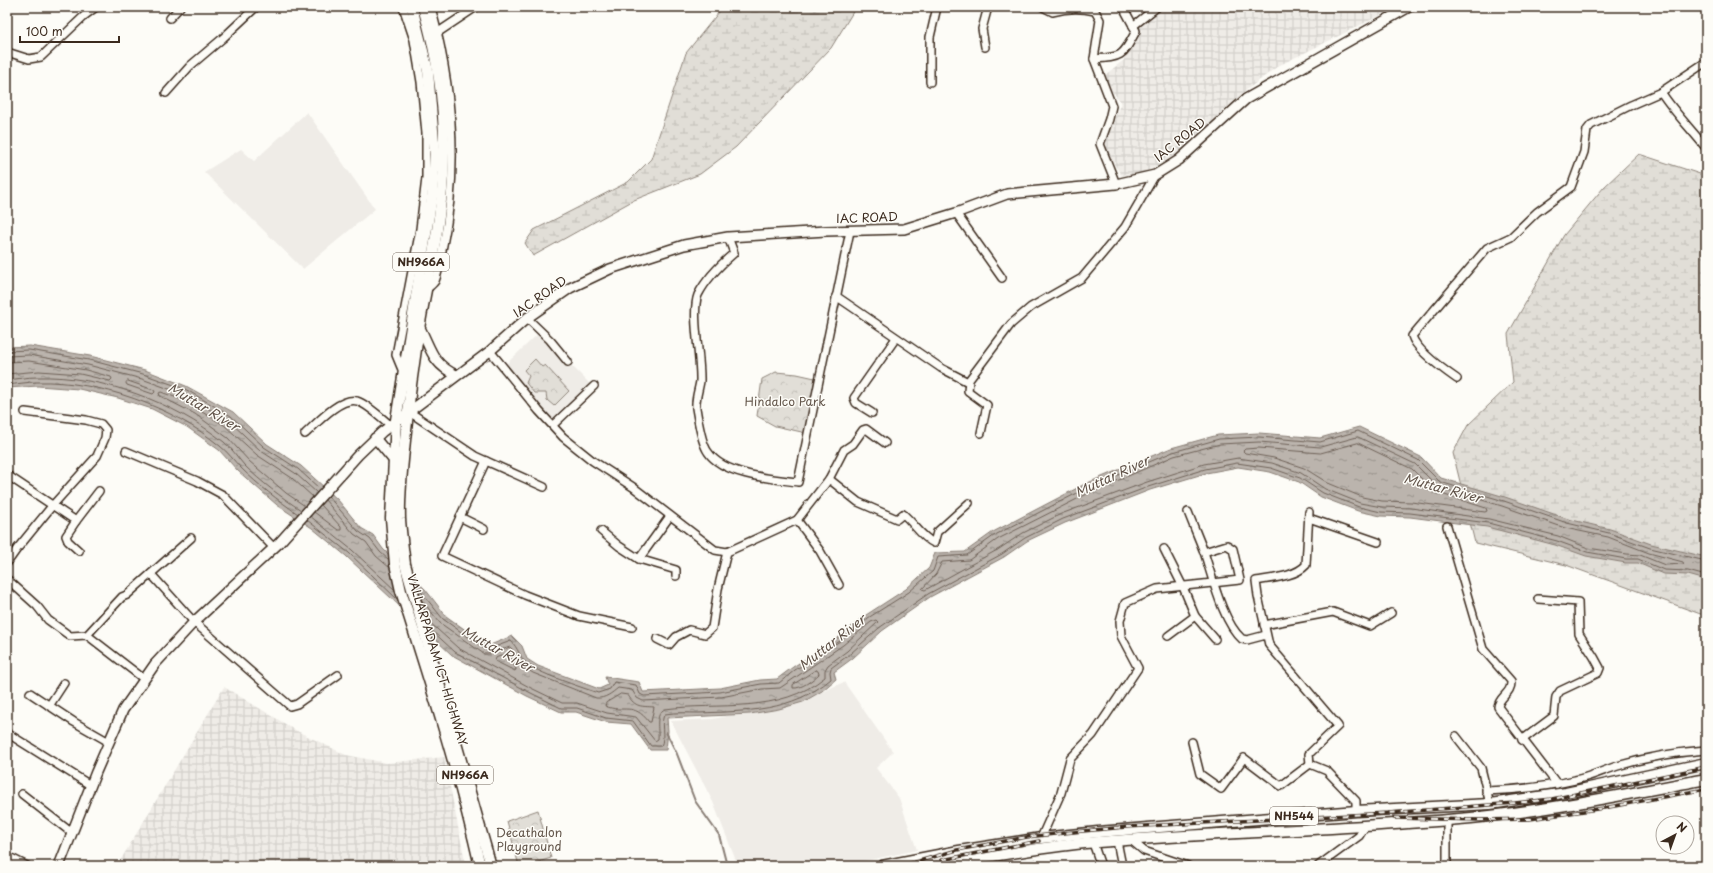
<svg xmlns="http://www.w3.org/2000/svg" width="1713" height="873" font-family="'Playpen Sans',sans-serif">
	<defs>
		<pattern id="industrial-grid" width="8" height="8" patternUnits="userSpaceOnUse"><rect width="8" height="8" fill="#efece7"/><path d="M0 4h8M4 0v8" fill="none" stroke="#cecbc6"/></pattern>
		<pattern id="forest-crowns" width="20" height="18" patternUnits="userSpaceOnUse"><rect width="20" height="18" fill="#e1ded7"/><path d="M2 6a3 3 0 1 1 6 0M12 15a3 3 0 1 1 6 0" fill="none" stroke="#c2bfb8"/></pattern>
		<pattern id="wetland-marsh" width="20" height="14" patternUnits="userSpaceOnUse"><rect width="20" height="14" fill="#e1ded7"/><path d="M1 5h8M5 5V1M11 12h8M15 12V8" fill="none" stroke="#c2bfb8"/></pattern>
		<pattern id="water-ripples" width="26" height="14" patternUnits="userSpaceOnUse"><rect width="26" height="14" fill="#bbb4ad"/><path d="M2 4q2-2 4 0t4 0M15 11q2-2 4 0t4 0" fill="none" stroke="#99938c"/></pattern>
	</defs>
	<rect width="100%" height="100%" fill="#fdfcf7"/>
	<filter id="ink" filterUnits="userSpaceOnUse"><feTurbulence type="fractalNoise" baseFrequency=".025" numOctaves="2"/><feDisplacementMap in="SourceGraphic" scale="8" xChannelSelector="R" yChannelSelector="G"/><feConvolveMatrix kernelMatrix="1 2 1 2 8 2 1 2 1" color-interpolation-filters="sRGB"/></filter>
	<g filter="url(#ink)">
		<g fill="#efece7">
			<path d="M307,112L375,209L303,269L204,172L241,149L254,161Z"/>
			<path d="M539,333L591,385L552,422L505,365Z"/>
			<path d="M844,682L893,752L876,768L899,798L917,850L841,866H738L713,802L671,721L713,719L808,698Z"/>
		</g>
		<g fill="url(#industrial-grid)">
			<path d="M1161,7H1397L1278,66L1244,92L1175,155L1141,174L1121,175L1104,147L1121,102L1101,78L1124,60L1134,29Z"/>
			<path d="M224,687L297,731L346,755L387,763L444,757L466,866H117Z"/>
			<path d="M1036,858L1038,866H991Z"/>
		</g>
		<g fill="url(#forest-crowns)" stroke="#8e847a">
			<path d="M535,359L542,367L545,365L569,391L554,406L547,400L546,393H534L526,383L529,376L524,370Z"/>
			<path d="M776,372L797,374L815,378L806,433L775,426L757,416L762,379Z"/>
			<path d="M538,810L551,858L526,866H519L507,821Z"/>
		</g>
		<g fill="url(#wetland-marsh)" stroke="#8e847a">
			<path d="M723,7H856L831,48L736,147L700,174L634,200L533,256L525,243L534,230L628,182L651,159L686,53Z"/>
			<path d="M1639,154L1706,176V616L1566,565L1475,543L1453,453L1468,425L1513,382L1508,334L1564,235L1604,187Z"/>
		</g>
		<path fill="url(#water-ripples)" stroke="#887d74" d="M30,346L90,356L145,370L186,386L233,412L267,444L301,466L338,500L361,528L373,535L383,549L425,589L446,616L488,646L512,636L522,646L527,659L538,666L599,689L608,685L605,677L639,682L643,692L720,688L760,680L777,679L793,667L838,638L866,615L906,589L929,568L935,553L965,552L993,532L1085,484L1171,448L1218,435L1259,433L1320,438L1359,427L1421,457L1441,478L1505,497L1568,519L1610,529L1651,544L1706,557V580L1688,575L1663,574L1638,563H1626L1586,556L1555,545L1487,527L1410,517L1381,516L1358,511L1321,497L1299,482L1270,472L1238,467L1206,473L1150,490L1065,523L1027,541L1004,557L930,597L882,631L853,658L834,672L836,679L822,691L803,702L779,709L750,714L667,718L668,731L666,750H650L631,724L606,722L576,712H561L527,696L452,655L346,556L312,528L277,505L238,471L219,450L187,427L152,409L118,398L79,389L38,386L7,388V347Z"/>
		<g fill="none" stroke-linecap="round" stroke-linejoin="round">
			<g stroke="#6e6157" stroke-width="1">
				<path d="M7,351L29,350L89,360L143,374L185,389L231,416L264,447L298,469L320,489"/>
				<path d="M7,356L29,355L88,365L142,379L183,394L228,420L261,451L295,473L317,493"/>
				<path d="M7,362L29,361L86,370L111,377L112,379L110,381L80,374L39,371L7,374"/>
				<path d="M7,380C17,379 27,377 37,377C102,375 174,402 224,442C232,448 237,457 244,465C261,482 281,497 301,510"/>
				<path d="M128,381L154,390L155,392L153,394L127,385L126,383Z"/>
				<path d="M7,385C17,384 27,382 37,382C99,380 173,407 220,446C228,452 234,461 241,468C258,485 278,500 298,514"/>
				<path d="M1358,437L1415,464L1438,487L1502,506L1565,528L1608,537L1649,553L1683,562L1684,564L1665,565L1640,555L1627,554L1588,548L1558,536L1489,519L1411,508L1382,507L1360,503L1325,489L1301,473L1272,463L1238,458L1204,464L1147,482L1061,514L1023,533L999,549L925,590L922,589L936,574L942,562L969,560L998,539L1089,493L1174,456L1220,444L1259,442L1320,447Z"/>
				<path d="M1358,443L1412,469L1435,492L1486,508L1487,511L1485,512L1411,502L1382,501L1362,497L1328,483L1304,468L1274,458L1245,453L1243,451L1245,449L1259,448L1320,453Z"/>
				<path d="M328,496L358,531L370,539L380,552L389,560"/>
				<path d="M325,500L354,534L366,542L376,556L390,568"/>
				<path d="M305,506L286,493L249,461L228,438L195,414L160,396L159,393L161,392L180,399L224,425L257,455L292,478L313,497"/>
				<path d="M314,512L338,530H341V527L321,505"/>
				<path d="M310,516L352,550L395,590"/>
				<path d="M307,520L349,553L397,599"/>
				<path d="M418,588L443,619L485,649H489L511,641C518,648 520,657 525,662C536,673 581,687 598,693L610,689L614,682L636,685L640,694L644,696L720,692L761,684L779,683L795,670L840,641L868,618L909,592L933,571L938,557L967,555L995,535L1087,488L1173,452L1219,439L1259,437L1320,442L1358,431L1418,460L1440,482L1504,501L1567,523L1609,533L1650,548L1706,561"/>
				<path d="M421,599L440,623L484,654H490L510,647L514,651L520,665L533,673L596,698C605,699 612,693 618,688L632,690L637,698L643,701L721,697L762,689L780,688L843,645L871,622L876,620L878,622L847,651L828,665L825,670V677C779,715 719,702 665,709C654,714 659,729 658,739L655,741L636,717L607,713L577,703H562L531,688L458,648L427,620"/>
				<path d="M430,629L455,652L529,692L561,708H577L606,718L633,721L651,746H661C666,737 659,721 665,714C676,712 688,713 699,713C748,711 791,712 831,679L830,672L831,668L850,654L879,628L928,594L1002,554L1025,538L1063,519L1148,487L1205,469L1237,463L1271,468L1300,478L1323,493L1359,507L1381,512L1410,513L1488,523L1557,541L1587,552L1626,559H1638L1664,570L1688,571L1706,576"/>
				<path d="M507,654L509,655L516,669L515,671L495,661L496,658Z"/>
				<path d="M816,670L818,671L819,674C813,680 801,689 793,688V685Z"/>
				<path d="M621,694L628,695C635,708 642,706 654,707L651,722H649C633,701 624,714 605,706L606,703Z"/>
			</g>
			<path stroke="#887d74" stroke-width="2" d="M666,732L677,754L695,801L719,835L727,866"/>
			<g stroke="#3b2a1e" stroke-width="10">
				<g id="minor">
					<path d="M1043,7L1053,12C1067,8 1081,8 1095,11L1100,20L1094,59L1112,106L1109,119L1100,144L1116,184"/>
					<path d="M170,18L180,7"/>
					<path d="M1133,26L1157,7"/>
					<path d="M437,33L476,7"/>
					<path d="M985,47L982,29L988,7"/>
					<path d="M7,52L29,59L41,57L84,16L96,7"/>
					<path d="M1094,59C1123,57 1122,57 1136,31L1123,7"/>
					<path d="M930,82V37L937,7"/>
					<path d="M1661,92C1674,112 1691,129 1706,148"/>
					<path d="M166,93L190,66L223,38L256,7"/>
					<path d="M956,213L1002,278"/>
					<path d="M728,237L734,253C720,265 706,279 698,295C691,313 701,359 700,381C699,389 695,399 696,408C698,419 701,443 708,452C723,475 772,479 798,482L850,231"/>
					<path d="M427,289C429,287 433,284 435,281C439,272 441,255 443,245C460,165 452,85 431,7"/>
					<path d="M836,296L941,368L968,382"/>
					<path d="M527,318L550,340L568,362"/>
					<path d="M490,351L539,411L563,437L593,461L633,487L715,550L727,552L797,520L829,479L844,450L853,444L863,430L866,429L885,443"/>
					<path d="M403,372L396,355L420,229L426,178V133L421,82L414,40L403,7"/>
					<path d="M1457,379C1444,370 1416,350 1412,336L1487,248L1511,237L1537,212L1571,187L1584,152L1587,130L1591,125L1631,105L1661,92L1706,62"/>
					<path d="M408,411L475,456L544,487"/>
					<path d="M872,413L856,403L854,398L896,338"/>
					<path d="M553,425L594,386"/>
					<path d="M981,433L987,405L968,391L969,380L1011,324L1031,307L1082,278L1125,227L1155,175"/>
					<path d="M305,434C317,423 340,397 357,401C367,404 382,418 390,425"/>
					<path d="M126,451L197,481L223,495L273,547"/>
					<path d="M486,461L442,556L525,595L579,616L632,627"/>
					<path d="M7,475L76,521"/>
					<path d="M829,479L858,502L897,519L903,514C914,523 921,537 934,543L937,532L969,503"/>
					<path d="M1188,512C1193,525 1199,539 1204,552C1212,576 1223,623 1242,639L1247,640L1266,635"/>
					<path d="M1309,512L1306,565C1295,577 1272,578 1256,581L1258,596L1269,645L1338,726L1309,754L1310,764L1327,771L1356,801V811"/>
					<path d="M670,516L639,559L676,570V576"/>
					<path d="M460,517L484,529"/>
					<path d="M1309,518L1378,542"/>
					<path d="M797,520L820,551L839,585"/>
					<path d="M1447,526L1483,649L1511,681C1512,694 1499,696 1498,707L1557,784"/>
					<path d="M601,531L619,546L639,559"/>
					<path d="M1164,549L1183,587L1195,616L1215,639"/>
					<path d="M79,551L68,541L66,536L76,521L99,491"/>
					<path d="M7,563L17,549L52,506L97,456L105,438L106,430L101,424L86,420L25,412"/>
					<path d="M151,574L194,622L290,706L297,704L338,675"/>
					<path d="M7,579L37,606L48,620L70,636L87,635L144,679"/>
					<path d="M1264,625L1333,612L1370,626L1391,613"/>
					<path d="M87,635L122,597L127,595L191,538"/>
					<path d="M1168,636L1195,616"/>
					<path d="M657,639L669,645L676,637L689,630L705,634L712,628L718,589L727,552"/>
					<path d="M30,693L74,722L109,742"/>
					<path d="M49,706L64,683"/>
					<path d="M7,733L90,785"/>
					<path d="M1456,736L1481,768L1490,804"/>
					<path d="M1522,740L1554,716L1556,697L1560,691L1598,673L1600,668L1594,657L1579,634L1578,602L1538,599"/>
					<path d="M1192,742L1200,774L1221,789L1244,758L1281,786L1310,764"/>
					<path d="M1486,791C1517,790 1545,787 1575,780C1591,777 1606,769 1621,765C1649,757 1678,752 1706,750"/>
					<path d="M22,794L72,833"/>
					<path d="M1041,838L1061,793L1070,759L1093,735L1138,668L1121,636L1120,621L1125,603L1157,589L1240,580L1233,549L1227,545L1204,552"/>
					<path d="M1131,840L1144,851L1188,866"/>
					<path d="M1117,841L1122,866"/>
					<path d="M1093,843L1101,866"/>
					<path d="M7,856L27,866"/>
					<path d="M1318,866L1359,836L1366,825"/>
					<path d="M1447,866V819"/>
				</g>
			</g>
			<g stroke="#3b2a1e" stroke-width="12">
				<g id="major">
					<path d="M419,326C431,348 431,363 456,375"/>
					<path d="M375,438L394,461"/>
					<path d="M59,866L96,772L123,710L155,664L194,622L279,543L358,455L382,432L490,351L527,318L570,288L610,269L684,245L728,237L826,231L904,229L956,213L1007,194L1116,184L1155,175L1179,160L1246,99L1409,7"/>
				</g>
			</g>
			<g stroke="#3b2a1e" stroke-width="13">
				<g id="highway">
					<path d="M412,7L428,71L435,154L432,197L396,420L391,518L395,564L401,591C430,682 459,773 480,866"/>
					<path d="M423,7C439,61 447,121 443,177C440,231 426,283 418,335C413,367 409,399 406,431C403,460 399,490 400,519C401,534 403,549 405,564L491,866"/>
					<path d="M882,866L959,851L1041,838L1098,832L1356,811L1490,804L1566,793L1706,763"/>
					<path d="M935,866C985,857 1035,848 1085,843C1214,832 1343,830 1471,818C1550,810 1628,794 1706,779"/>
				</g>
			</g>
			<use href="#minor" stroke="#fdfcf7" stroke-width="7"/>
			<use href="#major" stroke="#fdfcf7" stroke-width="9"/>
			<use href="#highway" stroke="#fdfcf7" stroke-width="10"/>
			<g stroke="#3b2a1e" stroke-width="3.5">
				<g id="rail">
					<path d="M1394,818L1480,820L1530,819L1604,808L1706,789"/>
					<path d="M942,860L1039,841"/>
					<path d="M902,866L957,850L1027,837L1083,831L1126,827L1388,813L1515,803L1552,799L1706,767"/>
				</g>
			</g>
			<use href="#rail" stroke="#fdfcf7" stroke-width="2" stroke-dasharray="6" stroke-linecap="butt"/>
		</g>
	</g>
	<g text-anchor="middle" stroke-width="3" stroke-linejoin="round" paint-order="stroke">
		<g fill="#fdfcf7" stroke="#75695f" stroke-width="1">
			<rect x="393" y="253" width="56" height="18" rx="3"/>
			<rect x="437" y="766" width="56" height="18" rx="3"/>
			<rect x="1270" y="807" width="48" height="18" rx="3"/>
		</g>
		<g font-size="11" font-weight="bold" fill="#3b2a1e">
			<text x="421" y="266">NH966A</text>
			<text x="465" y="779">NH966A</text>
			<text x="1294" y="820">NH544</text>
		</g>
		<g font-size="12" fill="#3b2a1e" stroke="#fdfcf7">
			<text transform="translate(1180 140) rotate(-39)" y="4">IAC ROAD</text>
			<text transform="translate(867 218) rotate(-2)" y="4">IAC ROAD</text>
			<text transform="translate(540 297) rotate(-35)" y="4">IAC ROAD</text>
			<text transform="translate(437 660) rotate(73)" y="4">VALLARPADAM ICT HIGHWAY</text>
		</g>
		<g font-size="12" fill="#64574c" stroke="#fdfcf7">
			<text x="785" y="406">Hindalco Park</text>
			<text x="529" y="837">Decathalon<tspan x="529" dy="14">Playground</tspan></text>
		</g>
		<g font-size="13" font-style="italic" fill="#615349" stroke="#fdfcf7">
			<text transform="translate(204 407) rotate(31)" y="5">Muttar River</text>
			<text transform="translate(1112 476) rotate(-25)" y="5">Muttar River</text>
			<text transform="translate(1443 488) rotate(15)" y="5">Muttar River</text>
			<text transform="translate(832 642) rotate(-38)" y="5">Muttar River</text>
			<text transform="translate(498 649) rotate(29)" y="5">Muttar River</text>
		</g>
	</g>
	<rect width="1713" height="873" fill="none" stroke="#fdfcf7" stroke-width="24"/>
	<rect x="12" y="12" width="1689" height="849" fill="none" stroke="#3b2a1e" stroke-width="1.5" filter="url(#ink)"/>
	<g transform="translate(1675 835) rotate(41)"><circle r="19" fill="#fdfcf7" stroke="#afa8a0"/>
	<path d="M0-3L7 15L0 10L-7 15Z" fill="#3b2a1e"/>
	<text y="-6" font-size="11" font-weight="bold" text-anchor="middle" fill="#3b2a1e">N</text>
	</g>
	<path d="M20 36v6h99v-6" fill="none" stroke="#3b2a1e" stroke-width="2"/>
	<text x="26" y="36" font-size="12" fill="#3b2a1e" stroke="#fdfcf7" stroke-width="3" paint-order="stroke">100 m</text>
</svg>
